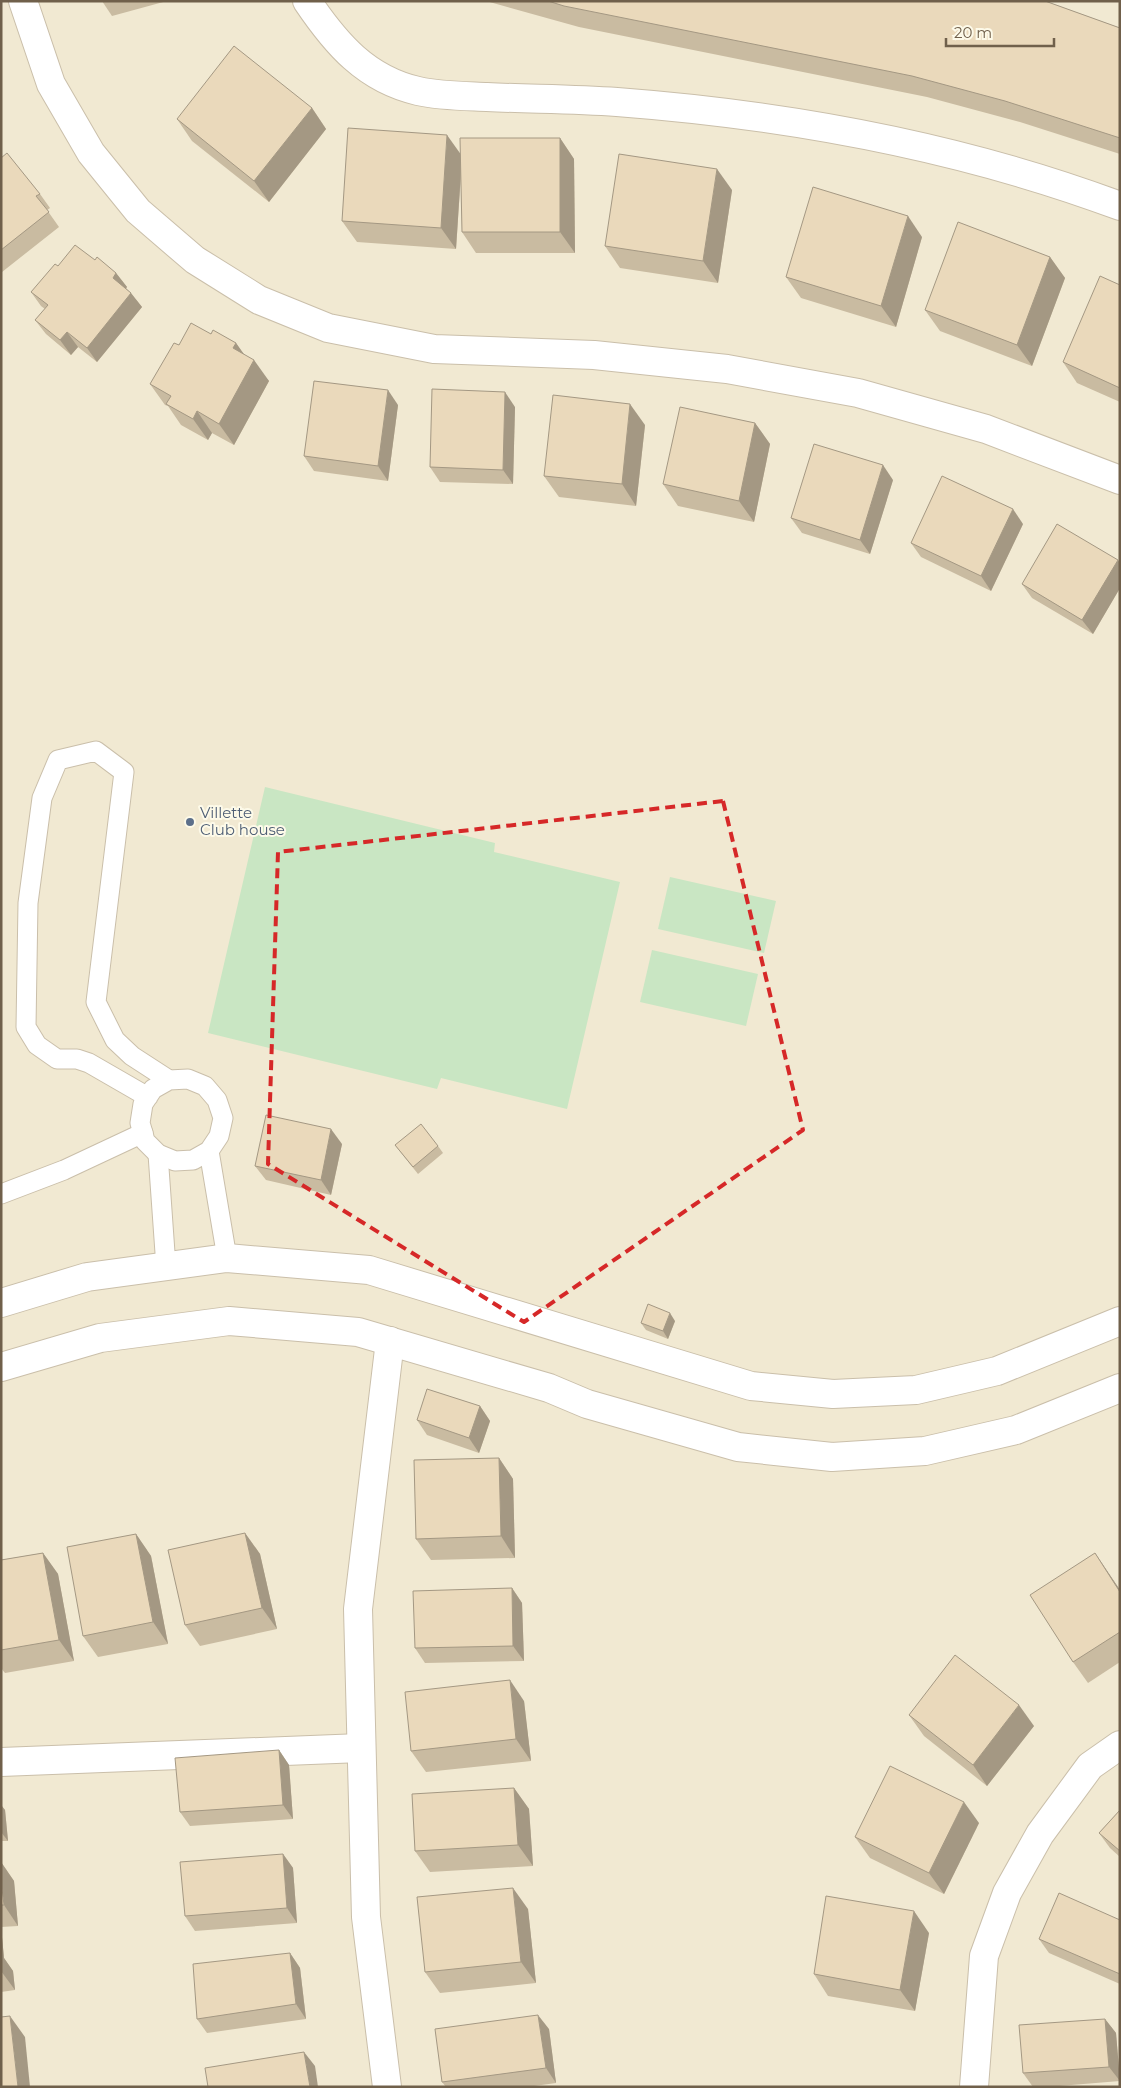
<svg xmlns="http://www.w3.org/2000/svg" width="1121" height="2088" font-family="Montserrat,sans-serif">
	<rect width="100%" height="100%" fill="#faf6e3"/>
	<rect fill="#f1e9d2" x="1" y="1" width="1119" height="2086"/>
	<g fill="#c9e6c3">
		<path d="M265,787L495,843L494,852L620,882L567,1109L441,1078L437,1089L208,1033Z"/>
		<path d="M670,877L776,901L764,953L658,929Z"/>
		<path d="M652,950L758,974L746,1026L640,1002Z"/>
	</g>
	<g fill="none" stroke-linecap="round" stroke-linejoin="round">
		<g stroke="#cabfaa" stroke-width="21">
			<g id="lane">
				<path d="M148,1097L89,1063L77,1059H57L37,1045L26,1027L28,903L42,798L58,760L96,751L124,772L96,1002L115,1040L132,1056L169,1080L188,1079L205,1086L217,1100L223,1118L219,1136L209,1151L193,1160L175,1161L158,1154L145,1141L143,1133L140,1123L143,1104L153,1089L169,1080"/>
				<path d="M209,1151L227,1258"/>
				<path d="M158,1154L166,1267"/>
				<path d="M1,1194L64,1170L143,1133"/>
			</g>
		</g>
		<g stroke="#cabfaa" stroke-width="30">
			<g id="street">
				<path d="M23,1L51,84L91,153L138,211L195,260L259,300L328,328L434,349L594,355L727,369L858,393L986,429L1120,480"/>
				<path d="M307,1C336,44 366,79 418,91C440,96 465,96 487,97C530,99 574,99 617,102C788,115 959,146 1120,206"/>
				<path d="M1,1303L87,1277L227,1258L369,1270L751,1386L833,1394L916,1390L997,1371L1120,1321"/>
				<path d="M1,1367L100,1338L229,1321L358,1332L549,1388L587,1404L738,1447L832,1457L925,1451L1016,1430L1120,1388"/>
				<path d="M1,1762L361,1748"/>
				<path d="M387,2087L366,1917L358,1609L390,1341"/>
				<path d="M974,2087L984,1956L1007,1893L1040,1834L1090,1766L1120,1745"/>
			</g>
		</g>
		<use href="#lane" stroke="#fff" stroke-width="19"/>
		<use href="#street" stroke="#fff" stroke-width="28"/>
	</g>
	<g fill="#c9bba1">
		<path d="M102,1H167L112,16Z"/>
		<path d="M486,1H1045L1120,28V154L1020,122L927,97L579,27Z"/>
		<path d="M312,108L326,129L269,202L192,141L177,119Z"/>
		<path d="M560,138L574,159L575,253H476L462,232L461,174L456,249L357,242L342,221L461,154Z"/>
		<path d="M1,158L40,194L50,208L47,210L59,227L2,272L1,270Z"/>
		<path d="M732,190L718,283L620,268L605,246Z"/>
		<path d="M922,237L896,327L801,298L786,277Z"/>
		<path d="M1050,257L1065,278L1032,366L940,331L925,310Z"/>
		<path d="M95,260L116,273L127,287L126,288L142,307L97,362L78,347L71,355L46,334L35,320L45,309L41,306L31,292L58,266Z"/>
		<path d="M1120,285V402L1077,383L1063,362Z"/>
		<path d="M211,334L236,343L244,355L269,381L234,445L212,433L208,440L181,425L168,406L165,405L150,384L179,345Z"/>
		<path d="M398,405L388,481L314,471L304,456Z"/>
		<path d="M515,407L513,484L440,482L430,467Z"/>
		<path d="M755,423L770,444L754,522L678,506L663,484Z"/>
		<path d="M645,425L636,506L559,497L544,476Z"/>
		<path d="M893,480L870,554L802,533L791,518Z"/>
		<path d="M1023,524L991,591L921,557L911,543Z"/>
		<path d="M1120,563V588L1093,634L1032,598L1022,584Z"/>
		<path d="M342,1144L331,1195L266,1180L255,1166Z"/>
		<path d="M395,1145L438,1146L443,1153L418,1174Z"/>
		<path d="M675,1321L668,1339L646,1330L641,1323Z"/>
		<path d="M480,1406L490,1421L479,1453L427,1435L417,1420Z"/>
		<path d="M499,1458L513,1479L515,1558L431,1560L416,1539Z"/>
		<path d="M245,1533L260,1554L277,1629L200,1646L185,1625Z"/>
		<path d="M136,1534L151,1556L168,1644L98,1657L83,1636Z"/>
		<path d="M43,1553L58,1574L74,1661L5,1673L1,1668V1560Z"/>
		<path d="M1095,1553L1120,1590V1662L1088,1683L1073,1662Z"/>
		<path d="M512,1588L522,1603L524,1661L425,1663L415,1648Z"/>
		<path d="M524,1701L531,1761L426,1772L411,1751Z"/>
		<path d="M909,1715L1034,1726L987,1786L924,1736Z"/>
		<path d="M279,1750L289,1765L293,1819L190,1826L180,1812Z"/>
		<path d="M514,1788L529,1809L533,1866L430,1872L415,1851Z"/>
		<path d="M1,1805L5,1810L8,1841H1Z"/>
		<path d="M1120,1810V1857L1110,1848L1099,1833Z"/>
		<path d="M979,1823L944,1894L870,1858L855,1837Z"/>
		<path d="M283,1854L293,1868L297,1923L195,1931L185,1916Z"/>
		<path d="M1,1862L14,1881L18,1926L1,1927L4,1958L13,1971L15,1990L1,1992Z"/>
		<path d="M528,1909L536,1983L440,1993L425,1972Z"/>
		<path d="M1120,1920V1984L1049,1953L1039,1939Z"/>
		<path d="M929,1933L915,2011L828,1996L814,1974Z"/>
		<path d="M290,1953L300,1968L306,2019L207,2033L197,2019Z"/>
		<path d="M1105,2019L1116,2033L1120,2081L1047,2087H1033L1023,2073Z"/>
		<path d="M549,2029L556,2083L527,2087H446L442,2082Z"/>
	</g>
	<g fill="#a49883">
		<path d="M312,108L326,129L269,202L254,181Z"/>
		<path d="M447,135L462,156L456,249L441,228Z"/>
		<path d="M560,138L574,159L575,253L560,232Z"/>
		<path d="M717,169L732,190L718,283L703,261Z"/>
		<path d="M908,216L922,237L896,327L881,306Z"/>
		<path d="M1050,257L1065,278L1032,366L1017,345Z"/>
		<path d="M116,273L127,287L123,292L113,278Z"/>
		<path d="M131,293L142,307L97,362L87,348Z"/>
		<path d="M67,332L78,347L71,355L60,340Z"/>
		<path d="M236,343L251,364L233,348Z"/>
		<path d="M254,360L269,381L234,445L219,424Z"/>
		<path d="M388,390L398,405L388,481L378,466Z"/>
		<path d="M505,392L515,407L513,484L503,470Z"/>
		<path d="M630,404L645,425L636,506L622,484Z"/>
		<path d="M197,411L212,433L208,440L193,419Z"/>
		<path d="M755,423L770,444L754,522L739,501Z"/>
		<path d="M883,465L893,480L870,554L860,540Z"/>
		<path d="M1013,509L1023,524L991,591L981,576Z"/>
		<path d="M1118,560L1120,563V588L1093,634L1082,620Z"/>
		<path d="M331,1129L342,1144L331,1195L321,1180Z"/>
		<path d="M670,1313L675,1321L668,1339L663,1331Z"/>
		<path d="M480,1406L490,1421L479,1453L469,1438Z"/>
		<path d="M499,1458L513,1479L515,1558L501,1536Z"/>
		<path d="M245,1533L260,1554L277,1629L262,1608Z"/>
		<path d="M136,1534L151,1556L168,1644L153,1622Z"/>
		<path d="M43,1553L58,1574L74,1661L59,1640Z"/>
		<path d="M1095,1553L1120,1590V1592Z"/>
		<path d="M512,1588L522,1603L524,1661L513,1646Z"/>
		<path d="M510,1680L524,1701L531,1761L516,1739Z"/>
		<path d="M1019,1705L1034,1726L987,1786L973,1765Z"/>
		<path d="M279,1750L289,1765L293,1819L283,1805Z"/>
		<path d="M514,1788L529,1809L533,1866L518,1845Z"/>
		<path d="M964,1802L979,1823L944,1894L929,1873Z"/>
		<path d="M1,1805L5,1810L8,1841L1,1832Z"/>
		<path d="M283,1854L293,1868L297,1923L287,1908Z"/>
		<path d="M1,1862L14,1881L18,1926L4,1905L1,1880Z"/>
		<path d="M513,1888L528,1909L536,1983L521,1962Z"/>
		<path d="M914,1911L929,1933L915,2011L900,1990Z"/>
		<path d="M1,1927L4,1958L13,1971L15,1990L1,1971Z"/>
		<path d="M290,1953L300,1968L306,2019L296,2004Z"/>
		<path d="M538,2015L549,2029L556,2083L546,2068Z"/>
		<path d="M10,2016L25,2037L30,2087H18Z"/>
		<path d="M1105,2019L1116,2033L1120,2081L1109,2067Z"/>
		<path d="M304,2052L315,2066L318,2087H310Z"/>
	</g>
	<g fill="#ead9bb" stroke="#a49883">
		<path d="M548,1H1045L1120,28V138L1005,101L912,76L564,6Z"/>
		<path d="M234,46L312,108L254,181L177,119Z"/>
		<path d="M348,128L447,135L441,228L342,221Z"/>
		<path d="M460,138H560V232H462Z"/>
		<path d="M7,153L40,194L36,196L49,212L1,250V158Z"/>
		<path d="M619,154L717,169L703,261L605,246Z"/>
		<path d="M813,187L908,216L881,306L786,277Z"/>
		<path d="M958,222L1050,257L1017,345L925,310Z"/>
		<path d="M75,245L95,260L97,257L116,273L113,278L131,293L87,348L67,332L60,340L35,320L48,305L31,292L55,264L58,266Z"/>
		<path d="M1100,276L1120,285V388L1063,362Z"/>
		<path d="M191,323L211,334L213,330L236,343L233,348L254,360L219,424L197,411L193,419L166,404L171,396L150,384L174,343L179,345Z"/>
		<path d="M314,381L388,390L378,466L304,456Z"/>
		<path d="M432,389L505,392L503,470L430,467Z"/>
		<path d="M553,395L630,404L622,484L544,476Z"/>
		<path d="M680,407L755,423L739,501L663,484Z"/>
		<path d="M814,444L883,465L860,540L791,518Z"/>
		<path d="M942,476L1013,509L981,576L911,543Z"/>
		<path d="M1057,524L1118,560L1082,620L1022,584Z"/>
		<path d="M266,1115L331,1129L321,1180L255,1166Z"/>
		<path d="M421,1124L438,1146L413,1167L395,1145Z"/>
		<path d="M648,1304L670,1313L663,1331L641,1323Z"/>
		<path d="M427,1389L480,1406L469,1438L417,1420Z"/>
		<path d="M499,1458L501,1536L416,1539L414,1460Z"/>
		<path d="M245,1533L262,1608L185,1625L168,1550Z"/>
		<path d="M136,1534L153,1622L83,1636L67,1547Z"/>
		<path d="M43,1553L59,1640L1,1650V1560Z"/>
		<path d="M1095,1553L1120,1592V1632L1073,1662L1030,1595Z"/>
		<path d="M512,1588L513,1646L415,1648L413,1591Z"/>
		<path d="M955,1655L1019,1705L973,1765L909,1715Z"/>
		<path d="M510,1680L516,1739L411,1751L405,1692Z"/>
		<path d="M279,1750L283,1805L180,1812L175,1758Z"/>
		<path d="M890,1766L964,1802L929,1873L855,1837Z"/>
		<path d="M514,1788L518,1845L415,1851L412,1794Z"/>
		<path d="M1120,1810V1851L1099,1833Z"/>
		<path d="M283,1854L287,1908L185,1916L180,1862Z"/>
		<path d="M1,1880L4,1905H1Z"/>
		<path d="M513,1888L521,1962L425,1972L417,1897Z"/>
		<path d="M1059,1893L1120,1920V1974L1039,1939Z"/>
		<path d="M826,1896L914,1911L900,1990L814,1974Z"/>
		<path d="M290,1953L296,2004L197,2019L193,1964Z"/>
		<path d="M538,2015L546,2068L442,2082L435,2029Z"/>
		<path d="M10,2016L18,2087H1V2017Z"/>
		<path d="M1105,2019L1109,2067L1023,2073L1019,2025Z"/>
		<path d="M304,2052L310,2087H208L205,2068Z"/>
	</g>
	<path fill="none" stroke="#d62828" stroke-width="4" stroke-dasharray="10 6" stroke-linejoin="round" d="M723,801L803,1130L524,1322L268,1164L278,852Z"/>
	<circle fill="#5c6f8a" stroke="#fdfae9" stroke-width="2" cx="190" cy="822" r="5"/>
	<g text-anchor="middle" stroke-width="4" stroke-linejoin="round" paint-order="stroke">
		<g font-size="15" fill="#4e5e75" stroke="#fdfae9" text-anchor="start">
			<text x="200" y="818">Villette<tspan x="200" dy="17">Club house</tspan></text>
		</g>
	</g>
	<rect width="1121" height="2088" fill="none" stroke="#70604b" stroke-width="5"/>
	<path d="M946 38v8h108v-8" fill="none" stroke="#70604b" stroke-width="2.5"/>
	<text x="954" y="38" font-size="15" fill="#70604b" stroke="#fdfae9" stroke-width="4" paint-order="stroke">20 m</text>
</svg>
